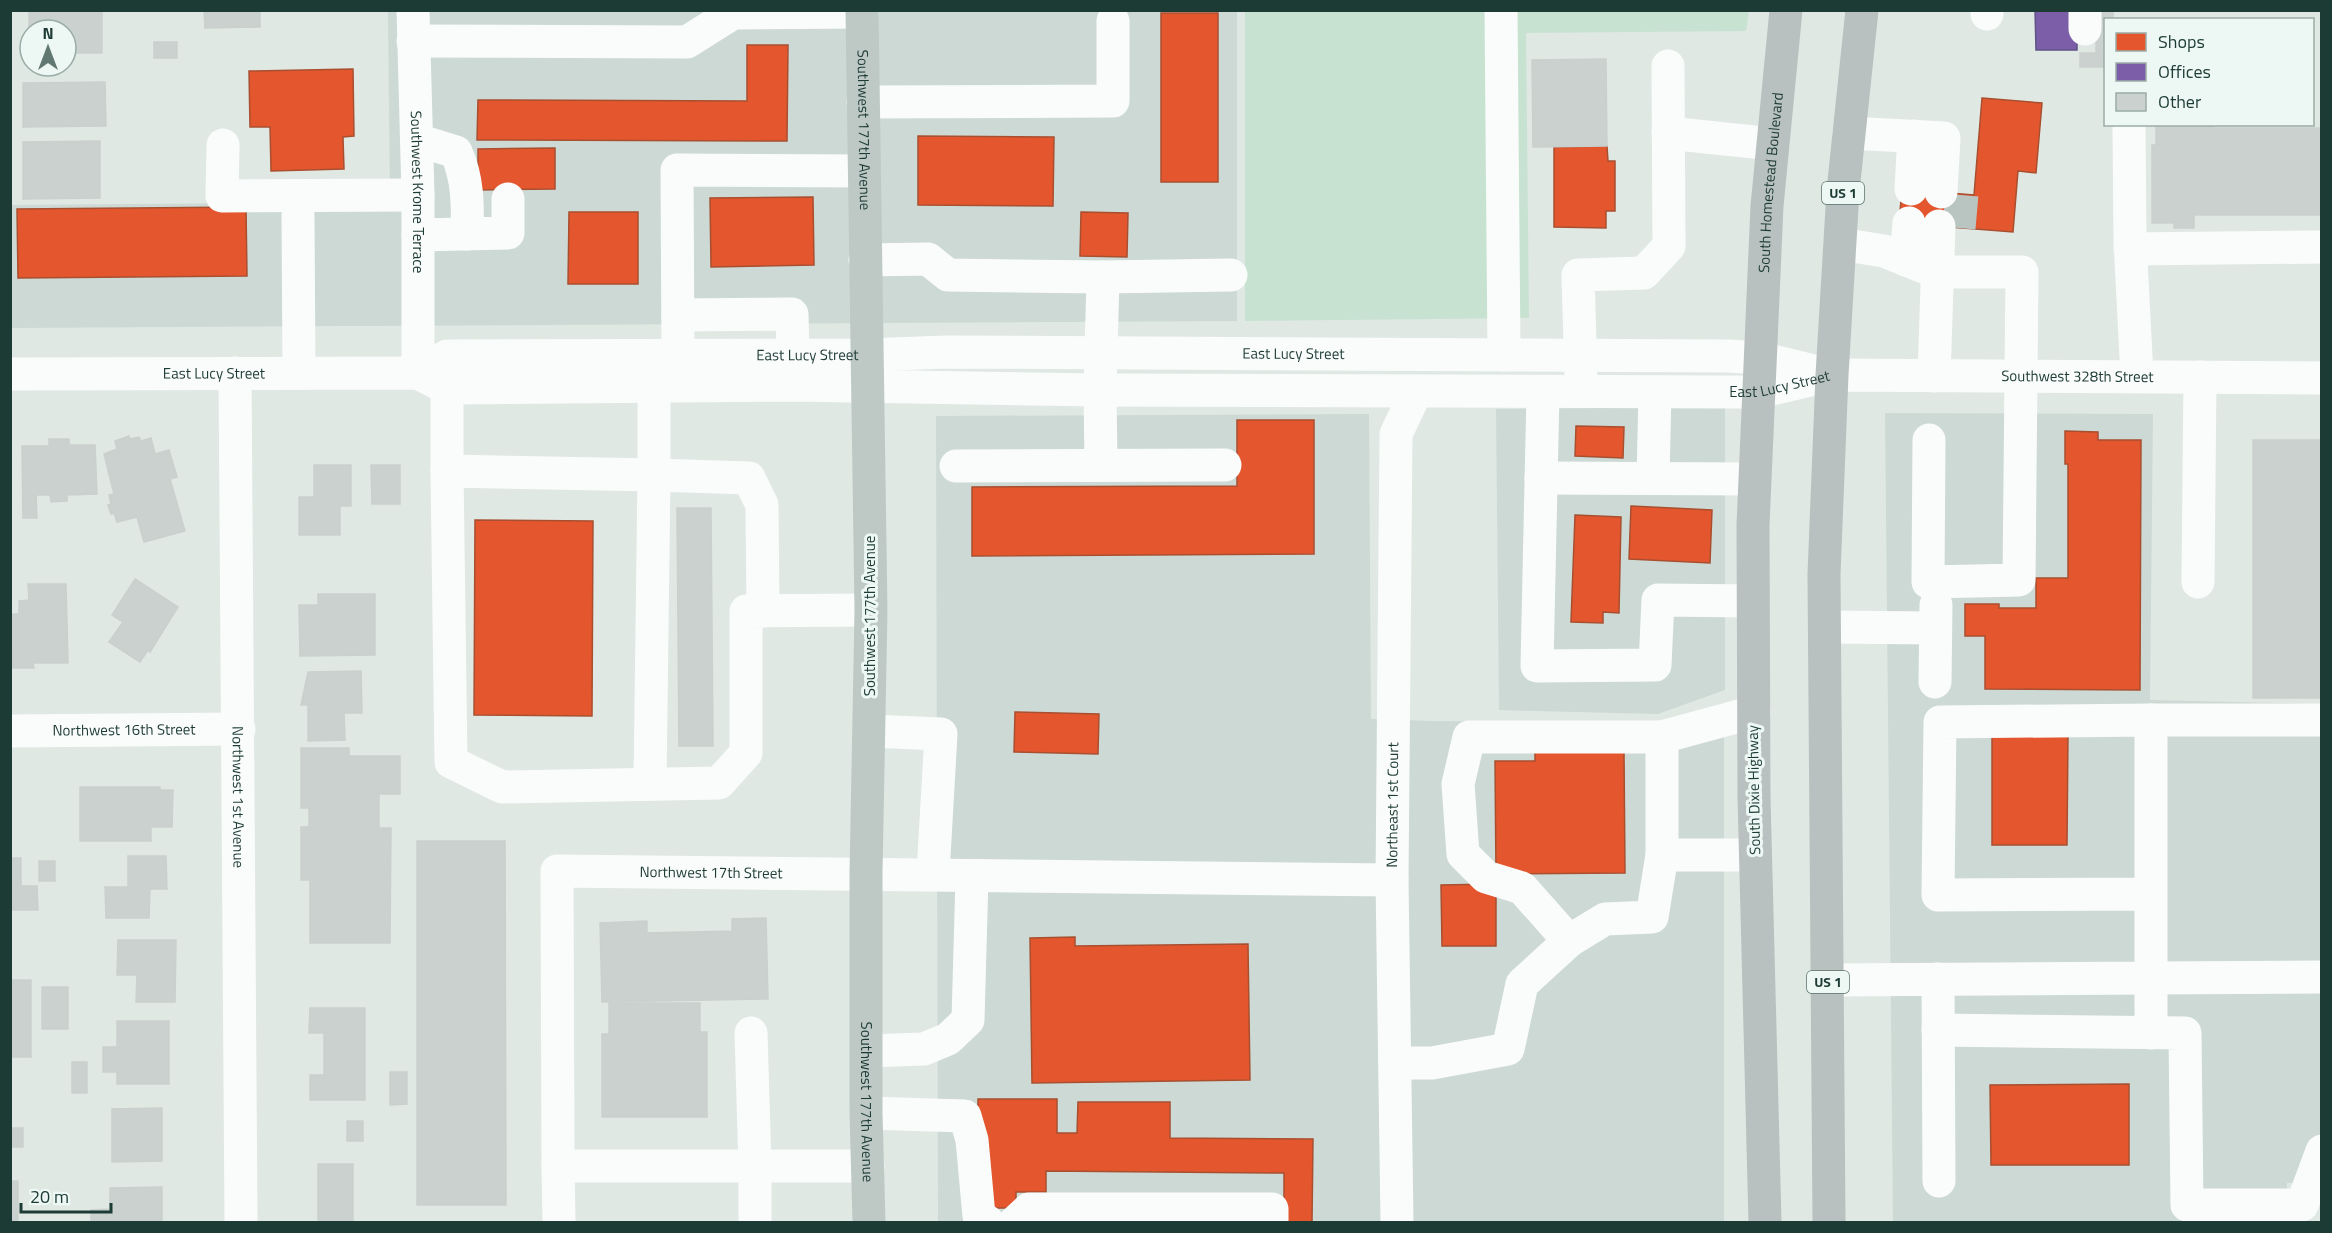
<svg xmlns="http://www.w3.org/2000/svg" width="2332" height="1233" font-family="'Titillium Web',sans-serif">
	<rect width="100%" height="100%" fill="#e0e8e4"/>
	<g fill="#cdd9d4">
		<path d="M388,11H1237V321L11,328L10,205L390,202Z"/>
		<path d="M1725,407V690L1658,714L1499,710L1496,409Z"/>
		<path d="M1885,413L2153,414L2150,700L2321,704V1183H2287V1222H1893Z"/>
		<path d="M1369,414L1371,719L1432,721L1658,723L1724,703V1222H938L936,416Z"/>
	</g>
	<path fill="#c7e2d1" d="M1245,11H1749L1746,31L1526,33L1529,318L1245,321Z"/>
	<g fill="#e4572e" stroke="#a84f30" stroke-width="1.5">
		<rect x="1161" y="13" width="57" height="169"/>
		<path d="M747,45H788L787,141L477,140L478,100L747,101Z"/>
		<path d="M353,69L354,136L343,137L344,169L271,171L270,127H250L249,71Z"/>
		<path d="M1982,98L2042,103L2036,173L2018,171L2013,232L1899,223L1902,189L1974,195Z"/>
		<path d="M918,136L1054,137L1053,206L918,205Z"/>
		<path d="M1607,146L1608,161H1615V211H1606V228L1554,227V147Z"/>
		<path d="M555,148V189L478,190V149Z"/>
		<path d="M813,197L814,265L711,267L710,198Z"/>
		<path d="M246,207L247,276L18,278L17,209Z"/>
		<path d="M569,212H638V284H568Z"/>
		<path d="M1081,212L1128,213L1127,257L1080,256Z"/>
		<path d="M1237,420H1314V554L972,556V487L1237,486Z"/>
		<path d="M1576,426L1624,427L1623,458L1575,456Z"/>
		<path d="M2065,431L2098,432V440H2141L2140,690L1985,689V636H1965V604H1999V608H2036V578H2068V464H2065Z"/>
		<path d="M1631,506L1712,510L1710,563L1629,559Z"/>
		<path d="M1575,515L1621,517L1619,613L1603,612V623L1571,622Z"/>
		<path d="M475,520L593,521L592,716L474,715Z"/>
		<path d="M1015,712L1099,714L1098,754L1014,752Z"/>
		<path d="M1992,731L2068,732L2067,845H1992Z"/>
		<path d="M1535,752H1624L1625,873L1496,874L1495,761H1535Z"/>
		<path d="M1496,884V946H1442L1441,885Z"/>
		<path d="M1075,937V946L1248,944L1250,1080L1032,1083L1030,938Z"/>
		<path d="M2129,1084V1165H1991L1990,1085Z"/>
		<path d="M978,1099H1057V1133H1077L1078,1102H1170V1138L1313,1139L1312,1222H1284V1173L1046,1171V1192H1016V1208H989L978,1194Z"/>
	</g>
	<path fill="#7b5ea7" stroke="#5f5485" stroke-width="1.5" d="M2035,10H2077V50H2036Z"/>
	<g fill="#cad1ce" stroke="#c9d0cd" stroke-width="1.5">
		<path d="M29,10H102V53H66V30H30L29,53Z"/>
		<path d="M204,10H260V27L205,28Z"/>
		<path d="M2096,10H2113V20H2106V67H2080V53H2096Z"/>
		<rect x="154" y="42" width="23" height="16"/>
		<path d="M1606,59L1607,146L1533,147L1532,60Z"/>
		<path d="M105,82L106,126L23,127V83Z"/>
		<path d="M2156,124H2214V128H2322V215H2194V228H2174V223H2152V145H2156Z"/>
		<path d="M100,141V198L23,199V142Z"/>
		<path d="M129,436L130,439L139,437L141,441L151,438L155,454L169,450L177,477L170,479L185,531L144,542L137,517L117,522L114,513L111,514L108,505L111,504L109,495L114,494L104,454L117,449L115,441Z"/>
		<path d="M49,439H69V445H95L97,494L67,495V501L51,502L50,495H36L37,518H23L22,446H49Z"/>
		<rect x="2253" y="440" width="69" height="258"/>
		<path d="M314,465H351V506H340V535H299V497H314Z"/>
		<path d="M371,465H400V504H372Z"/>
		<path d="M677,508H711L713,746H679Z"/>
		<path d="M135,579L178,607L150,652L148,650L140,662L109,642L123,622L112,615Z"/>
		<path d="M28,584H66L68,663H33L34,668H12L10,614H19V601L29,600Z"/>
		<path d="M318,594H375V655L300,656L299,605H318Z"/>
		<path d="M361,671L362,713H344L345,740L308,741V705H301L308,672Z"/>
		<path d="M301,748H349V756H400V794H379V828H391L390,943H310V880H301V827H309V808H301Z"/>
		<path d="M80,787H160V790H173L172,827H151V841H80Z"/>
		<path d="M417,841H505L506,1205H417Z"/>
		<path d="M128,856H166L167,889H150L149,918H106L105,887H128Z"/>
		<path d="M10,858H21V886H37L38,910H10Z"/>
		<rect x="39" y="861" width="16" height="20"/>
		<path d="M766,918L768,999L602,1002L600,923L647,921V933L732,931V919Z"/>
		<path d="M118,940H176L175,1002H136L137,975H117Z"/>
		<rect x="10" y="980" width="21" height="77"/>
		<rect x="42" y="987" width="26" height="42"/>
		<path d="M609,1003H700V1032H707V1117H602V1034H609Z"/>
		<path d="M310,1008H365V1100H310V1075H324V1033H309Z"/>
		<path d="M117,1021H169V1084H117V1072H103V1047H117Z"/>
		<rect x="72" y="1062" width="15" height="31"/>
		<path d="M390,1072H407V1104L390,1105Z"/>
		<path d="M162,1108V1161L112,1162V1109Z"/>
		<rect x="347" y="1121" width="16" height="20"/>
		<rect x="10" y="1128" width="13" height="19"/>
		<rect x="318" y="1164" width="35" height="58"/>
		<rect x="10" y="1181" width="8" height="41"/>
		<path d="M162,1187V1221L91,1222V1210L110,1209V1188Z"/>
	</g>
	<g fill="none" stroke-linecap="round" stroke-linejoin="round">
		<path stroke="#b9c5c1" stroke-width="33" stroke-dasharray="33 16" stroke-linecap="butt" d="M1959,228L1962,194"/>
		<g stroke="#fafcfb" stroke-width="33">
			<path id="s1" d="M413,10L418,195V373"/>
			<path d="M1501,10L1504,355"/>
			<path d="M1987,10V14"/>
			<path d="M2085,29V10"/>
			<path d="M413,41L687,42L733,13L862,12"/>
			<path d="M863,102L1113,101V21"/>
			<path d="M2129,124L2130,241L2137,376"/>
			<path d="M1668,133L1773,144"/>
			<path d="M1849,133L1944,138L1941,192"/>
			<path d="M417,140L456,152C468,179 468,205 467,234"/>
			<path d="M223,145L222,196L418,195"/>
			<path d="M1911,189L1914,136"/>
			<path d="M298,215L299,373"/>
			<path d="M418,235L508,233V199"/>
			<path d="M1840,244L1884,251L1936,272H2022L2019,580L1928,582L1929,440"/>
			<path d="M2130,249L2322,247"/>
			<path d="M865,260L928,259L948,275L1103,277L1231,275"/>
			<path d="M1906,260L1909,223"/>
			<path d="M678,315L792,314L793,354"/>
			<path d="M678,354L677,170L864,171"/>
			<path id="s2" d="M235,373L241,1222"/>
			<path id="s3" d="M418,373L447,356L866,355L947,352L1728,356L1761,358L1826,374"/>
			<path id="s4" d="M10,374L418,373L447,388L793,385L1100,390L1727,392H1759L1832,375L2322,378"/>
			<path d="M1934,376L1939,226"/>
			<path d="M1581,378L1578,275L1644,273L1669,246L1668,66"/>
			<path d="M654,385V475L447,471L451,762L502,787L719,783L746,753V611L871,610"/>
			<path d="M447,388V471"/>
			<path d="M1543,392L1537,666L1655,665L1658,600L1753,601"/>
			<path d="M1101,465L1100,390L1103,277"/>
			<path d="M956,466L1225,465"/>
			<path d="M1541,478L1754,479"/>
			<path d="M1653,478L1655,392"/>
			<path d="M2198,582L2200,377"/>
			<path d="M1825,627L1935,628"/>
			<path d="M1935,682L1936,605"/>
			<path d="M2151,720H2322"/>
			<path id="s5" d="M10,731L239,729"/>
			<path d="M869,731L941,734L933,874"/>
			<path d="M1469,737H1662V855L1652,917L1605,919L1569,941L1522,888L1486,877L1463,854L1458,784Z"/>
			<path d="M1662,737L1754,712"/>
			<path d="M650,784L654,475L749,478L762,505L763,611"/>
			<path d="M1662,855H1755"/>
			<path d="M1938,979L1939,1181"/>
			<path d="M1828,980L2151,978V720L1940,722L1938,895L2151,894"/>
			<path d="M1938,1030L2185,1033L2187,1205H2302L2322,1151"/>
			<path d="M751,1033L755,1166H868"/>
			<path d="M2151,1033V978L2322,977"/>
			<path d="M867,1051L924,1049L948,1039L968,1020L972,877"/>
			<path d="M1395,1063H1432L1508,1049L1522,984L1569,941"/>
			<path d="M866,1113L965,1116L972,1140L979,1216L988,1222"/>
			<path d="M558,1166L559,1222"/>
			<path id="s6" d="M755,1222V1166H558L557,871L1392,880"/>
			<path d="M1015,1222L1029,1209H1272V1222"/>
			<path id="s7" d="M1397,1222L1392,880L1396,434L1416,392"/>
		</g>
		<path stroke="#bec9c6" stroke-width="33" id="s8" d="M862,10L871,610L866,873V1113L869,1222"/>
		<g stroke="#b8c1bf" stroke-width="33">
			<path id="s9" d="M1765,1222L1754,797L1753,525L1767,206L1786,10"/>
			<path d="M1829,1222L1824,574L1832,375L1843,191L1862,10"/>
		</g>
	</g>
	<g text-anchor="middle" stroke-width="6" stroke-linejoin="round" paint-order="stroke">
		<g fill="#edf7f3" stroke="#5b736e" stroke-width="1.5">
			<rect x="1822" y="182" width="42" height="22" rx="4.5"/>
			<rect x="1807" y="971" width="42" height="22" rx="4.5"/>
		</g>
		<g font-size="14" font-weight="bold" fill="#1d3b35">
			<text x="1843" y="198">US 1</text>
			<text x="1828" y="987">US 1</text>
		</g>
		<g font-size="15" fill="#1d3b35" stroke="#edf7f3">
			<text dy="5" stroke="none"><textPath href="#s8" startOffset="120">Southwest 177th Avenue</textPath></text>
			<text dy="5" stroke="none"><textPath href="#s9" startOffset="1040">South Homestead Boulevard</textPath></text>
			<text dy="5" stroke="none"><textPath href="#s1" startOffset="182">Southwest Krome Terrace</textPath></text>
			<text dy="5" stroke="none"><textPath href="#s3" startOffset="394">East Lucy Street</textPath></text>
			<text dy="5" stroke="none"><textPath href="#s3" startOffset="880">East Lucy Street</textPath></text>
			<text dy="5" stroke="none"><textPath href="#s4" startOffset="204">East Lucy Street</textPath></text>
			<text dy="5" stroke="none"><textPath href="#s4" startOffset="2073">Southwest 328th Street</textPath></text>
			<text dy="5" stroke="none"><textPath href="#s4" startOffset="1774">East Lucy Street</textPath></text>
			<text transform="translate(870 616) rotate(-90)" y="5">Southwest 177th Avenue</text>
			<text dy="5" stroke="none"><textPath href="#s5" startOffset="114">Northwest 16th Street</textPath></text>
			<text transform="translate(1754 790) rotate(-91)" y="5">South Dixie Highway</text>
			<text dy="5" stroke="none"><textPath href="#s2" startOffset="424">Northwest 1st Avenue</textPath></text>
			<text dy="5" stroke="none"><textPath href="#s7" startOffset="417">Northeast 1st Court</textPath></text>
			<text dy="5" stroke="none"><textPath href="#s6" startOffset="702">Northwest 17th Street</textPath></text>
			<text dy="5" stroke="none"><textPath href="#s8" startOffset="1092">Southwest 177th Avenue</textPath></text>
		</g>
	</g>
	<rect width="2332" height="1233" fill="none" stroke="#1d3b35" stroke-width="24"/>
	<rect x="2104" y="18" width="210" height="108" fill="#edf7f3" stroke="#9aaca7" stroke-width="1.5"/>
	<rect x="2116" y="33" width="30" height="18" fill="#e4572e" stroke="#9aaca7" stroke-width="1.5"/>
	<text x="2158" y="48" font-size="18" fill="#1d3b35">Shops</text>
	<rect x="2116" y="63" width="30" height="18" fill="#7b5ea7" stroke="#9aaca7" stroke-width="1.5"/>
	<text x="2158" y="78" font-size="18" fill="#1d3b35">Offices</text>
	<rect x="2116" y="93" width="30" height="18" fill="#cad1ce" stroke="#9aaca7" stroke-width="1.5"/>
	<text x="2158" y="108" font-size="18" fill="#1d3b35">Other</text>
	<g transform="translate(48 48)"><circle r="28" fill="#edf7f3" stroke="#9aaca7" stroke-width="1.5"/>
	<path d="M0-4.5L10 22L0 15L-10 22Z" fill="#617872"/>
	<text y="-9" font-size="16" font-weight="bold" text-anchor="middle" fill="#1d3b35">N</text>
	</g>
	<path d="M21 1203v9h90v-9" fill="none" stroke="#1d3b35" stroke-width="3"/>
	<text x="30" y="1203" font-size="18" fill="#1d3b35" stroke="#edf7f3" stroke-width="4.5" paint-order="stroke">20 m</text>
</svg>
